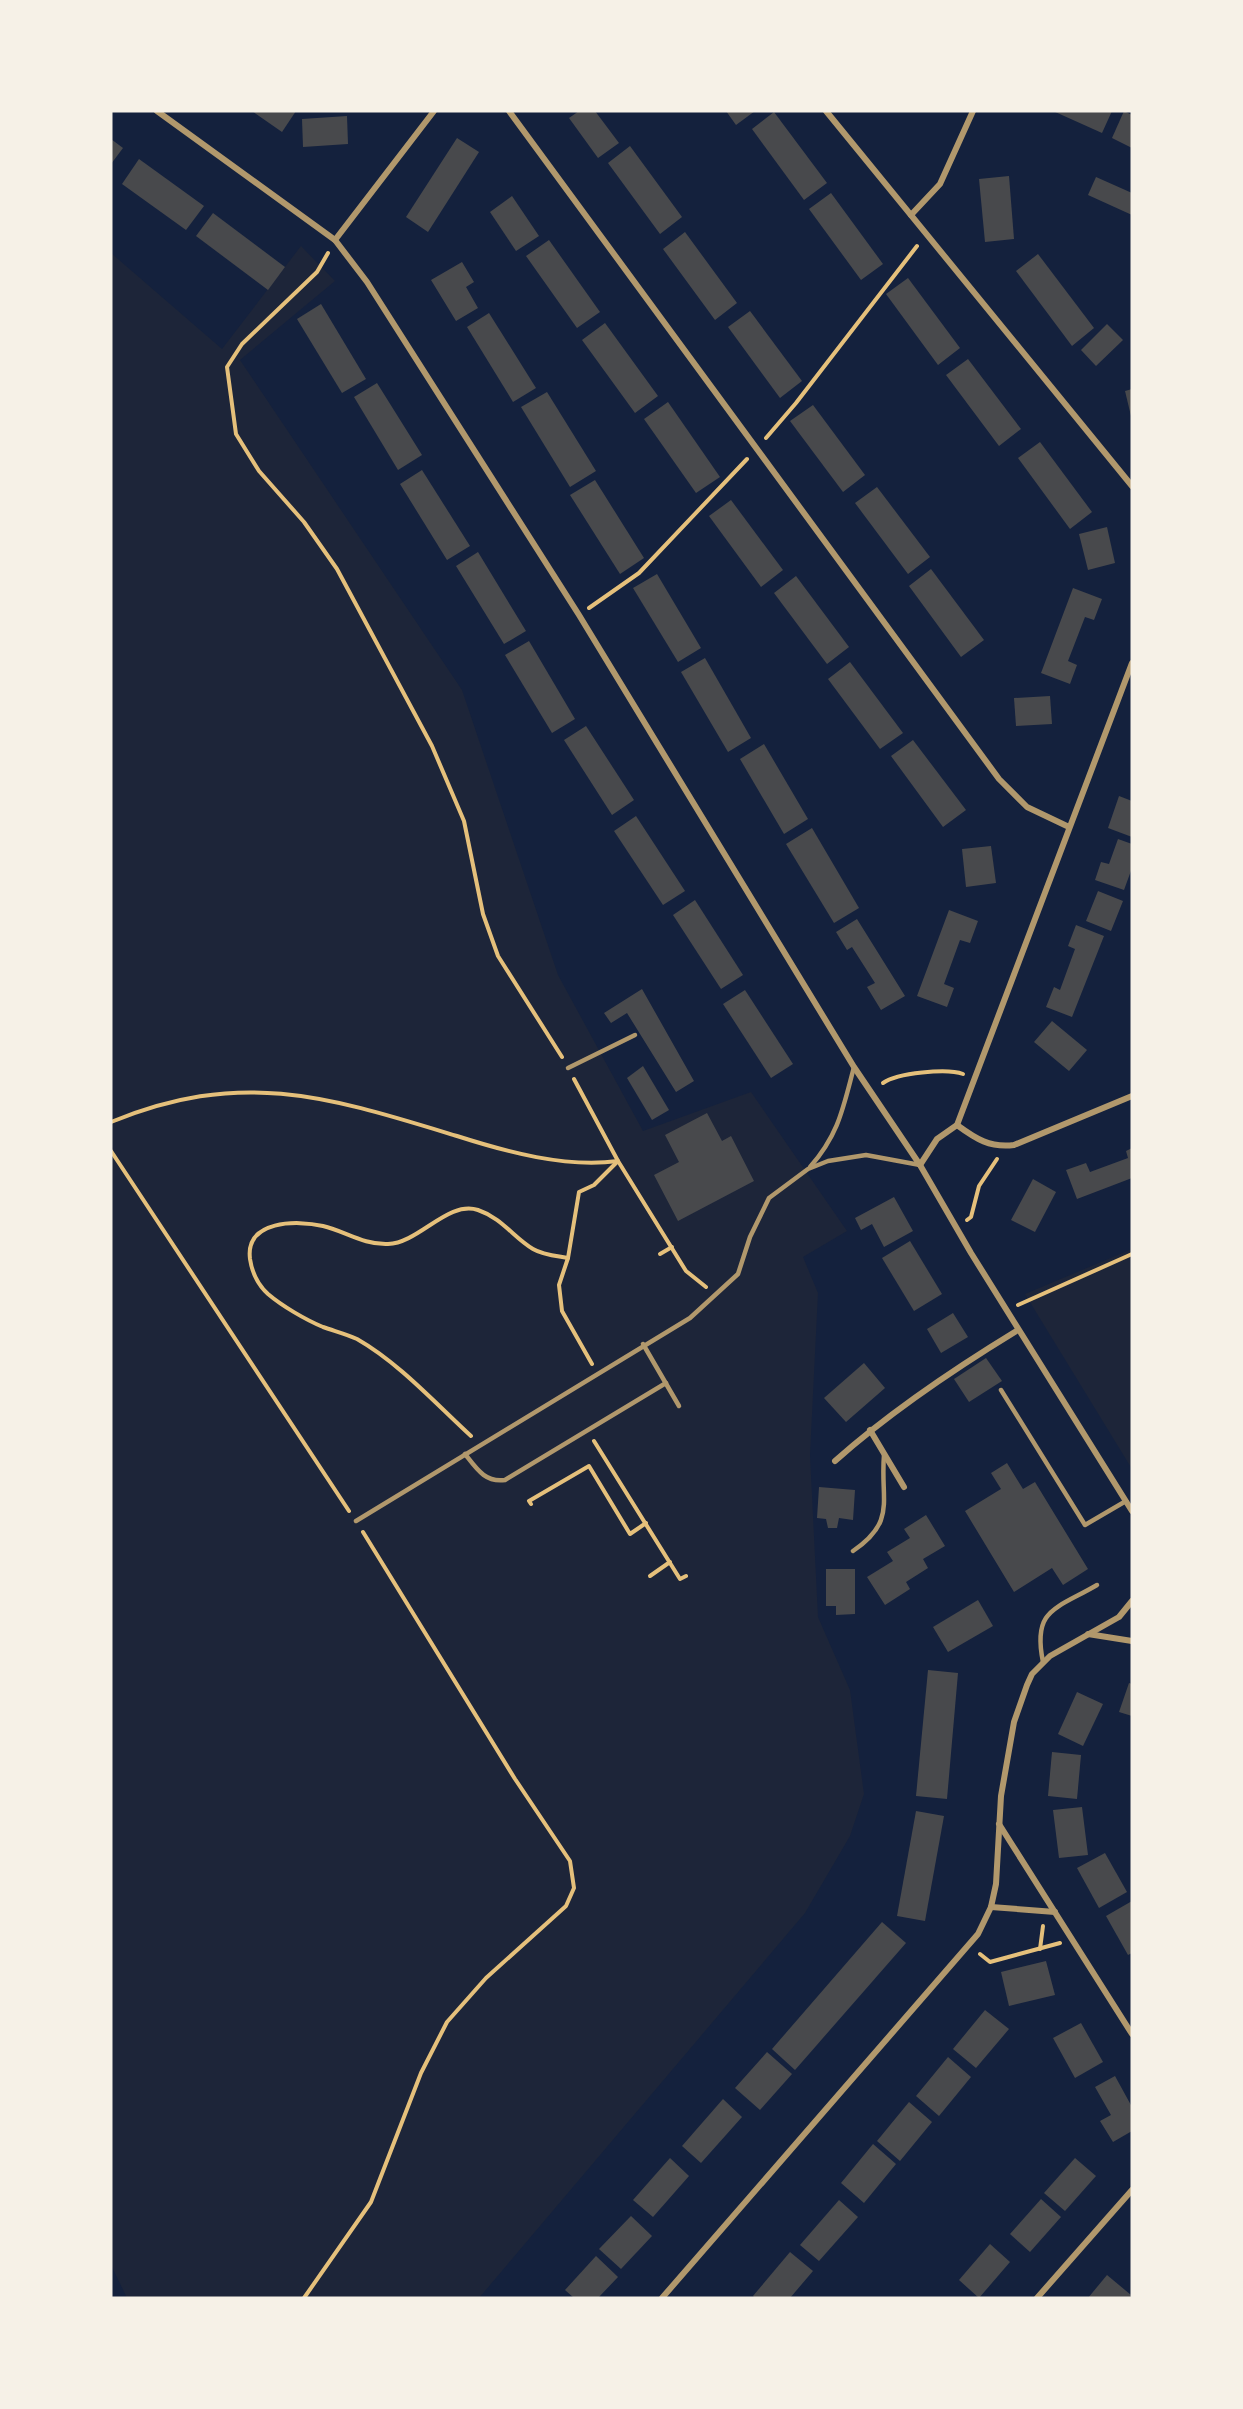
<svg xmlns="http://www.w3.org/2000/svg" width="1243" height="2409" font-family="Merriweather,serif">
	<rect width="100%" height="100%" fill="#14213d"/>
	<g fill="#1d2539">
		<path d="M301,246L335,281L240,360L462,690L558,975L643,1131L751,1092L847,1231L803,1257L818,1293L810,1455L818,1617L850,1690L864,1794L850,1836L805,1913L479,2298H127L111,2265V253L222,349Z"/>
		<path d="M1132,1249V1469L1025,1294Z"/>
	</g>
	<g fill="#48494c">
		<path d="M252,111H296L282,132Z"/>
		<path d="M579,111H595L619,143L598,158L569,118Z"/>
		<path d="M726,111H755L736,125Z"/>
		<path d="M1053,111H1112L1102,133Z"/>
		<path d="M1124,111L1132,115V148L1112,138Z"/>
		<path d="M774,112L827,183L804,200L752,129Z"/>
		<path d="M347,116L348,144L303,147L302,119Z"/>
		<path d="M457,138L479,152L428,232L406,217Z"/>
		<path d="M111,139L123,148L111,164Z"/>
		<path d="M630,146L682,217L660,234L608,163Z"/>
		<path d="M139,159L204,206L186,230L122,184Z"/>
		<path d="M1009,176L1014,239L985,242L979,179Z"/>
		<path d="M1096,177L1132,193V215L1088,195Z"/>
		<path d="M831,193L883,264L861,280L809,209Z"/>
		<path d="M512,196L539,236L516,251L490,212Z"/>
		<path d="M213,213L285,267L268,290L196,236Z"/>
		<path d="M685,232L737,303L715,320L663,249Z"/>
		<path d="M549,240L600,312L577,328L526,256Z"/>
		<path d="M1038,254L1094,328L1072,346L1016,271Z"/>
		<path d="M462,262L474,282L466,287L478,308L456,321L431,280Z"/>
		<path d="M908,278L960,348L938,365L886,294Z"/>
		<path d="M321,304L366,379L342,393L297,319Z"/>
		<path d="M750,311L802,381L780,398L728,327Z"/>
		<path d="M489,313L536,388L513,402L467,327Z"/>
		<path d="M605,323L658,396L635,413L582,340Z"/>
		<path d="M1107,324L1123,340L1096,366L1081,350Z"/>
		<path d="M968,359L1021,429L999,446L946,375Z"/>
		<path d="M377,383L422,455L398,470L354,397Z"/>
		<path d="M1132,389V416H1131L1125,391Z"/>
		<path d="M547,392L596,471L570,487L521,407Z"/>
		<path d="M668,402L720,477L696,493L644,419Z"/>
		<path d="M813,405L865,475L843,492L790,421Z"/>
		<path d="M1040,442L1092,512L1070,529L1018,458Z"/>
		<path d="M422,470L470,546L447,560L400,484Z"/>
		<path d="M595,480L644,558L620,574L570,495Z"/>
		<path d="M877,487L930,557L908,574L855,503Z"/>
		<path d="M731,500L783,570L761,587L709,516Z"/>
		<path d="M1107,527L1115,563L1088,570L1079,534Z"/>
		<path d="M478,552L526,631L504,644L456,566Z"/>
		<path d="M931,569L984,640L961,657L909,586Z"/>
		<path d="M657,574L701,648L678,662L633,588Z"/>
		<path d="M796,576L849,647L827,664L774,593Z"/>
		<path d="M1073,588L1102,599L1094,620L1085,617L1068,661L1077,665L1070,684L1041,673Z"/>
		<path d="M529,641L575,719L552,733L505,655Z"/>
		<path d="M705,658L751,738L728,752L681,672Z"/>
		<path d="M850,662L903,733L880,749L828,679Z"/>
		<path d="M1050,696L1052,724L1016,726L1014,698Z"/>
		<path d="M586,726L634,800L612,815L564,740Z"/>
		<path d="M913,740L966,810L943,827L891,756Z"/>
		<path d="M764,744L808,819L784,834L740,759Z"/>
		<path d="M1119,796L1132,801V837L1108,828Z"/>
		<path d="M636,816L685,891L663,905L614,831Z"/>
		<path d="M812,828L859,908L834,923L786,844Z"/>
		<path d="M1118,839L1132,844V868L1124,890L1095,880L1101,862L1109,864Z"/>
		<path d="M991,846L996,883L966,887L962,849Z"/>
		<path d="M1098,891L1123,901L1111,931L1086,921Z"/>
		<path d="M695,900L743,975L721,989L673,915Z"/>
		<path d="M949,910L978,921L970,943L960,940L944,984L954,988L947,1007L917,996Z"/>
		<path d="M857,919L905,996L881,1010L867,987L875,983L852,947L847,950L836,932Z"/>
		<path d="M1076,925L1104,936L1072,1017L1046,1007L1054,987L1060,990L1075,949L1068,946Z"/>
		<path d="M642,989L694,1081L676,1092L627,1013L611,1023L604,1013Z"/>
		<path d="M745,990L793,1064L771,1078L723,1004Z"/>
		<path d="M1052,1021L1087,1050L1069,1071L1034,1042Z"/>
		<path d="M643,1066L669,1110L652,1120L627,1078Z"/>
		<path d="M707,1113L722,1141L731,1136L754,1181L678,1221L654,1175L679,1162L665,1135Z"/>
		<path d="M1132,1148V1178L1077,1199L1066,1170L1086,1163L1090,1172L1128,1158L1126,1151Z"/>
		<path d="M1033,1179L1056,1192L1035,1232L1011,1220Z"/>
		<path d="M894,1197L913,1231L884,1247L872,1224L861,1230L855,1218Z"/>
		<path d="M910,1241L942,1294L914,1311L882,1258Z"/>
		<path d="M953,1313L968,1337L941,1353L927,1329Z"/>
		<path d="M986,1358L1002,1381L969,1402L954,1379Z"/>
		<path d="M864,1363L885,1388L846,1422L824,1398Z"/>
		<path d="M1007,1463L1023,1489L1035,1482L1088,1569L1063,1585L1052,1568L1014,1592L965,1511L1001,1489L991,1473Z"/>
		<path d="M819,1487L855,1490L853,1520L839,1518L837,1528H828L826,1519L817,1518Z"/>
		<path d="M926,1515L945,1546L923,1559L928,1568L906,1582L910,1589L885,1605L867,1577L893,1561L887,1552L910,1538L904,1529Z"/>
		<path d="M826,1569H855V1614L836,1615V1606H826Z"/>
		<path d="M978,1600L993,1626L948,1652L933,1627Z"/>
		<path d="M928,1670L958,1673L947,1799L916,1796Z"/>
		<path d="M1129,1683L1132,1684V1716L1119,1712Z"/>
		<path d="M1077,1692L1103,1704L1083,1746L1058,1734Z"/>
		<path d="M1052,1752L1081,1755L1077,1799L1048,1796Z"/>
		<path d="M1082,1807L1088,1855L1059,1858L1053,1810Z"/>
		<path d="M916,1811L944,1816L925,1921L897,1916Z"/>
		<path d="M1105,1853L1127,1892L1099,1908L1077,1868Z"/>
		<path d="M1132,1901V1953L1128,1955L1106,1916Z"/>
		<path d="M882,1922L906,1943L795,2070L772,2049Z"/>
		<path d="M1046,1961L1055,1995L1009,2006L1001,1972Z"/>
		<path d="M985,2010L1009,2029L976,2068L953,2049Z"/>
		<path d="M1081,2023L1103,2062L1075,2078L1053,2038Z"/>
		<path d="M767,2052L792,2074L760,2110L735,2088Z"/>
		<path d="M948,2057L971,2077L939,2116L916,2096Z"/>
		<path d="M1115,2076L1132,2107V2131L1113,2142L1100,2121L1111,2115L1095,2087Z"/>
		<path d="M723,2099L742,2117L701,2163L682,2146Z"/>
		<path d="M909,2102L932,2122L900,2161L877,2141Z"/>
		<path d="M873,2144L896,2164L864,2203L841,2183Z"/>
		<path d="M670,2158L689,2176L653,2217L633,2200Z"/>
		<path d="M1075,2158L1096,2176L1065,2211L1044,2193Z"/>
		<path d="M1041,2199L1061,2217L1030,2252L1010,2234Z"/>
		<path d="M839,2200L858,2217L819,2261L800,2245Z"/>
		<path d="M631,2216L652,2236L621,2269L599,2249Z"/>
		<path d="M990,2244L1010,2262L979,2298L959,2280Z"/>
		<path d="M790,2252L813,2271L790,2298H755L753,2296Z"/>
		<path d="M596,2256L618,2277L598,2298H574L565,2290Z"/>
		<path d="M1107,2275L1131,2295L1129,2298H1088Z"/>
	</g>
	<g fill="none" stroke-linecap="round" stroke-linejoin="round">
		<g stroke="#e5c07b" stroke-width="4">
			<path d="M328,253L317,272L242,344L227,367L236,434L259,471L304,522L337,569L432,746L464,821L483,914L498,956L562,1057"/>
			<path d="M766,438L796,403L917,246"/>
			<path d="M589,608L639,573L747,459"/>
			<path d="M574,1079L618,1161L686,1271L706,1287"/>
			<path d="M883,1083C897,1073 947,1068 963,1074"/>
			<path d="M111,1122C242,1068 329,1097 457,1136C507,1152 565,1168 618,1161"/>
			<path d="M111,1151L349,1511"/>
			<path d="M967,1220L971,1217L979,1186L997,1159"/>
			<path d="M660,1254L672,1247"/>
			<path d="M1018,1305L1132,1254"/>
			<path d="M592,1364L562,1311L559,1285L568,1258L579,1192L594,1185L617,1162"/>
			<path d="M471,1436C435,1403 399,1363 357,1339C346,1334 334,1331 323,1327C306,1320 282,1306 268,1294C258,1285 252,1272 250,1259C245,1220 297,1220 323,1226C345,1231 363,1245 388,1244C419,1243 448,1200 478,1210C502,1218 514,1238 533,1249C543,1255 557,1256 568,1258"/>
			<path d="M594,1441L680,1579L686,1576"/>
			<path d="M531,1504L529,1501L589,1466L630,1534L646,1523"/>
			<path d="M650,1576L670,1562"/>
			<path d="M1040,1949L1043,1926"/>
			<path d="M980,1954L990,1962L1060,1943"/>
			<path d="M304,2298L371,2202L421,2073L447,2022L486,1978L566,1906L574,1888L570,1861L515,1779L363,1532"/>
		</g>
		<g stroke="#b1986c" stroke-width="4.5">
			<path d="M568,1068L635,1035"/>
			<path d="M810,1167C839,1134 843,1108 854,1067"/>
			<path d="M643,1344L679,1406"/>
			<path d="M1001,1390L1085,1525L1126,1501"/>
			<path d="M465,1454C476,1468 485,1483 505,1480L666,1383"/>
			<path d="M356,1521L690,1318L738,1274L750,1237L769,1198L808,1169L828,1161L866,1155L920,1165"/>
			<path d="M853,1551C897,1521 880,1501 884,1455"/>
			<path d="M1043,1662C1032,1609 1056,1609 1097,1585"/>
		</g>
		<g stroke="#b1986c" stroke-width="6">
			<path d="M157,111L335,240L367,282L579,615L854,1067L920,1165L971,1253L1132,1511"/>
			<path d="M509,111L999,779L1027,807L1069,827"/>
			<path d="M826,111L1132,486"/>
			<path d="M911,215L940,184L973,111"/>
			<path d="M335,240L434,111"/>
			<path d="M957,1125C976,1139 990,1148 1014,1145L1132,1096"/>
			<path d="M920,1165L937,1139L957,1125L1132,663"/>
			<path d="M870,1430L904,1487"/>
			<path d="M835,1461C891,1411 954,1369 1018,1330"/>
			<path d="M1088,1634L1132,1641"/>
			<path d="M999,1824L1132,2034"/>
			<path d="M991,1907L1055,1912"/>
			<path d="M662,2298L978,1934L991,1907L996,1884L1001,1796L1014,1722L1027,1685L1032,1674L1050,1656L1119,1617L1132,1601"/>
			<path d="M1037,2298L1132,2190"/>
		</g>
	</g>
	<rect width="1243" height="2409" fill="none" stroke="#f6f1e7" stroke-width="225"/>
</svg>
